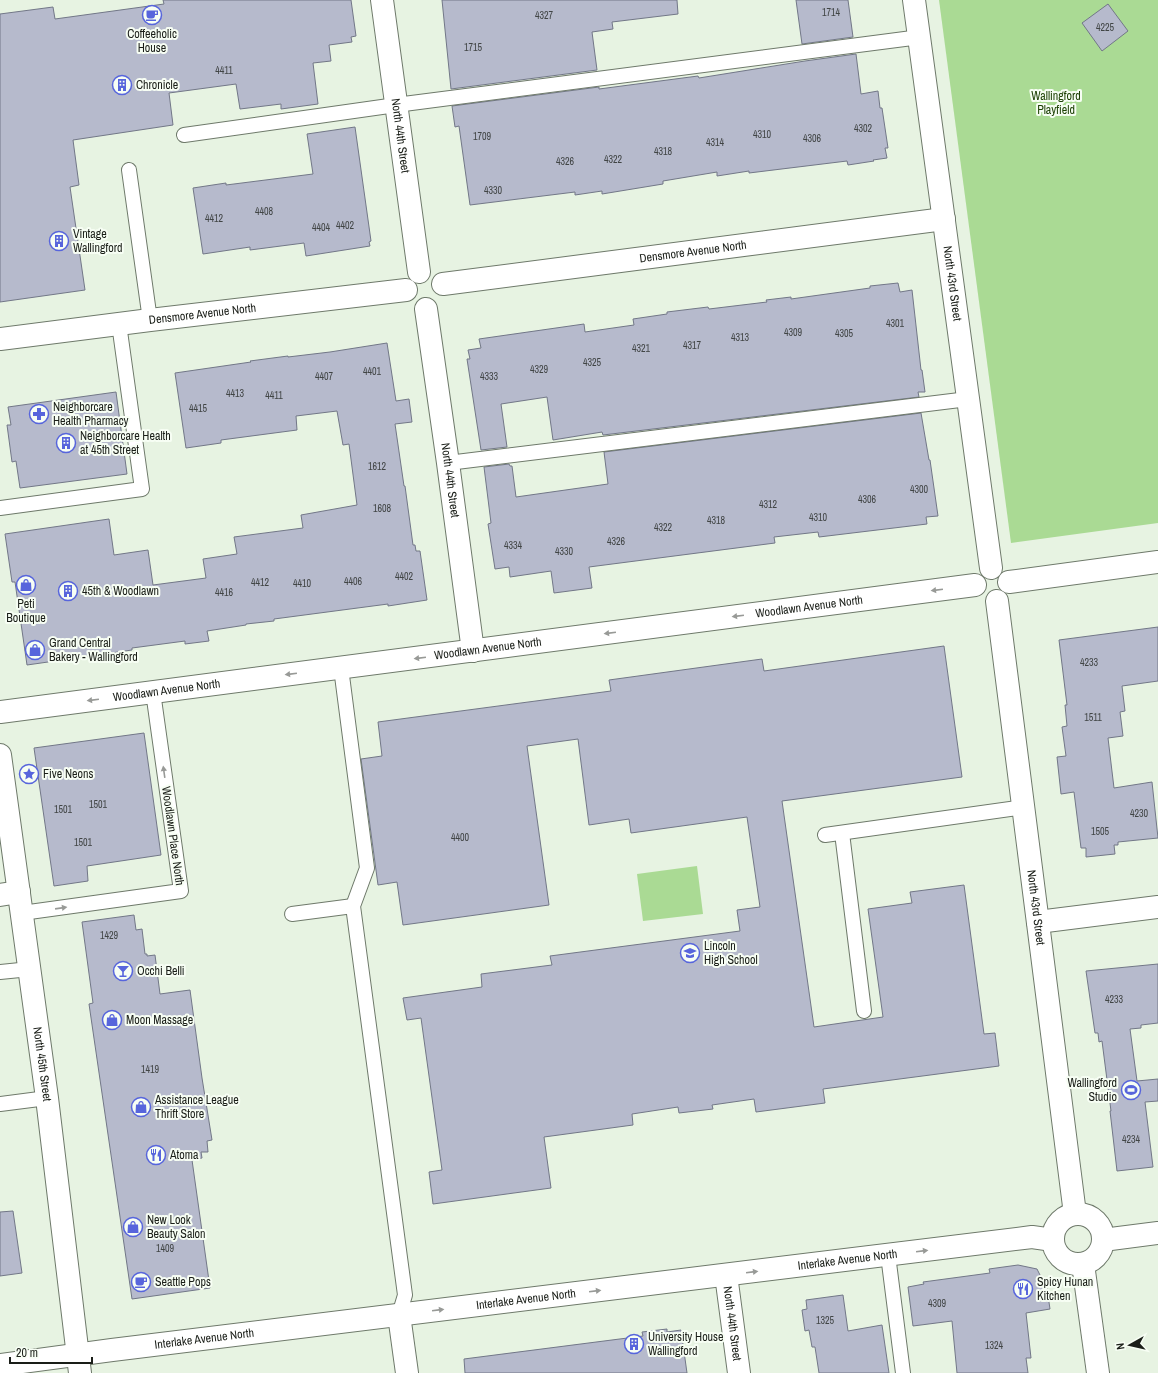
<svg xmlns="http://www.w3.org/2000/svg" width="1158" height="1373" font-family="'Archivo Narrow',sans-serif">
	<rect width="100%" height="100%" fill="#e7f3e2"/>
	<g fill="#aada94">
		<path d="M939,0H1158V523L1011,543Z"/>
		<path d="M697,866L703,914L643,921L637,874Z"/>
	</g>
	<g fill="#b6bacc" stroke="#727787">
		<path d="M163,0H351L356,36L351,37L352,42L329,45L331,61L313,63L318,104L281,109V104L240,109L236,84L169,93L173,125L73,140L79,185L70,187L85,290L0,302V14L53,7L55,19L164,4Z"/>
		<path d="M442,0H677L678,14L612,22L613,29L592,32L597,70L451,89Z"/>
		<path d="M796,0H848L853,37L802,44Z"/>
		<path d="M1108,4L1128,31L1102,51L1082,23Z"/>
		<path d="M856,54L861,94L878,91L880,108H882L888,148H885L887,158L873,160L874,161L848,165L847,161L749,173V171L717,176V172L663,181V184L602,194V191L575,195V192L470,205L459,126L455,127L452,106L599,87V89L698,76L699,78L805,61Z"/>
		<path d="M355,127L371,241L369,242L370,246L306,256L304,243L250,250V247L203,254L193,188L226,183V185L313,174L307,134Z"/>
		<path d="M898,283L900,292L912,290L921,370H922L925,392H918L919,397L603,435L602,432L553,440L547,397L501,404L507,447L481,450L467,359H470L468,350L481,348L479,339L584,324L585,332L634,325L633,319L667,314V312L708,307L709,309L767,302L766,300L791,297V299L870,288V286Z"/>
		<path d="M387,343L396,401L409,399L412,422L395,424L404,486H405L413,545H415L416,551H420L427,600L388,606V604L274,619V621L246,624V625L207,631L209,641L185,644V641L132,648V650L27,665L15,582H12L5,534L109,519L114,555L148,550L153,585L206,578L203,559L237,554L234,537L303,528L301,515L357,505L349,444L343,445L337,411L296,416L297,430L221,440V443L186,448L175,373L251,362L250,361L288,356V357L330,352Z"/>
		<path d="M116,392L127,474L20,488L16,461L12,462L7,425H11L8,407Z"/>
		<path d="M921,413L929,460H930L938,516L926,517L927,524L819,537L818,532L774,537L775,543L589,567L592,588L554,593L551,571L510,577L509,567L495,569L488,524L491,523L484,467L509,464L510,466H512L516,497L608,484L604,452Z"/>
		<path d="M1158,627V681L1122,686L1125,711L1120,712L1123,736L1108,738L1114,788L1152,782L1158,838L1118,842V845H1114L1115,854L1086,857V848H1081L1074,792L1061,794L1057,757L1066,756L1062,727L1067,726L1065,705H1067L1059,640Z"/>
		<path d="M944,646L962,777L782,801L814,1027L883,1017L868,909L912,903L910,892L964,885L984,1034L995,1033L999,1066L823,1089L825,1103L756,1112L754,1099L712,1105L713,1109L679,1113L678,1107L632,1114L633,1125L544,1137L551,1188L433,1204L429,1172L442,1170L421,1018L407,1020L403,998L482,987L481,974L552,965L550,956L740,931L737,910L760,907L747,817L631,833L629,819L589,825L578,739L527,746L549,905L403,925L397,882L378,885L361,759L382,756L378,722L611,691L609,680L762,659L764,671Z"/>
		<path d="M144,733L161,855L87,866L88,881L54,886L34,748Z"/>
		<path d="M134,915L136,930L142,929L145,954H147V956L155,955L160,994L190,990L202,1078L212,1140L207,1141L208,1152H201L202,1158L192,1160L210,1288L132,1299L89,1004L93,1003L82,922Z"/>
		<path d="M1158,964V1023L1141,1025V1028L1130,1029L1137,1081L1158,1079V1101L1145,1102L1153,1167L1117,1171L1110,1111H1111L1102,1041L1099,1042L1098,1033H1095L1086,971Z"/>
		<path d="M13,1211L22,1273L0,1276V1212Z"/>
		<path d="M1018,1265L1037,1269L1047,1289L1050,1309L1026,1313L1031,1358H1026L1028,1373H957L952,1321L913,1326L908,1287L924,1284L923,1282L990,1273L989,1269Z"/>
		<path d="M843,1295L848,1331L882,1325L889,1373H819L815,1347H812L809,1330L805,1331L802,1310L807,1309L806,1300Z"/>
		<path d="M667,1329V1332L681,1330L687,1373H465L464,1359L643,1336L642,1332Z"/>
	</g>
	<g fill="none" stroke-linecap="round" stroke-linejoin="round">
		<g stroke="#6e796a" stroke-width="16">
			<g id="lane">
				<path d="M184,135L396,105L920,37"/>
				<path d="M129,170L150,320"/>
				<path d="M448,463L968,399"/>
				<path d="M0,508L142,489L119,324"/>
				<path d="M341,668L367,868L353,906L405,1295L399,1315"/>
				<path d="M842,833L864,1011"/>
				<path d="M825,835L1024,807"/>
				<path d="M22,913L181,891L153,692"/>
				<path d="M292,914L353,906"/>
				<path d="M0,972L30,969"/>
				<path d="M0,1104L47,1098"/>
				<path d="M888,1255L903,1373"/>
			</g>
		</g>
		<g stroke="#6e796a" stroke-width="24">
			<g id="street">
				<path id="s1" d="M382,0L419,272"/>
				<path id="s2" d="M914,0L991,568"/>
				<path id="s3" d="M443,284L944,219"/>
				<path id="s4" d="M426,309L448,463L473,651"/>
				<path id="s5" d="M0,339L150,320L406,290"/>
				<path d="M1009,582L1158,562"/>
				<path id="s6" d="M997,601L1075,1214"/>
				<path id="s7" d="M0,712L975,585"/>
				<path d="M0,895L19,892"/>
				<path d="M1038,922L1158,907"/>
				<circle cx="1078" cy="1239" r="25"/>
				<path d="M1103,1240L1158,1233"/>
				<path d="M1083,1264L1098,1373"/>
				<path id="s8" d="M726,1275L739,1373"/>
				<path d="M399,1315L407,1373"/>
				<path id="s9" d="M0,1365L112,1350L1032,1237L1053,1240"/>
			</g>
		</g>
		<g stroke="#6e796a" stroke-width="24">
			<g id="secondary">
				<path id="s10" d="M0,755L47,1098L80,1373"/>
			</g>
		</g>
		<use href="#lane" stroke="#fff" stroke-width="14"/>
		<use href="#street" stroke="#fff" stroke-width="22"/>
		<use href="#secondary" stroke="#fff" stroke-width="22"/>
	</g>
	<defs><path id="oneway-solid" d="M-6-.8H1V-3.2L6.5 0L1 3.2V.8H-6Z"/></defs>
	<g fill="#989a97">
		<use href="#oneway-solid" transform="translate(937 590) rotate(173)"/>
		<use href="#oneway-solid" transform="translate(738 616) rotate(173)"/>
		<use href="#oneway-solid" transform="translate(610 633) rotate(173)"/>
		<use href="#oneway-solid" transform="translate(420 658) rotate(173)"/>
		<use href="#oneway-solid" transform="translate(291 674) rotate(173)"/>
		<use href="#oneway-solid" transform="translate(93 700) rotate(173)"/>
		<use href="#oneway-solid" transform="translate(164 772) rotate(-98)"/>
		<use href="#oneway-solid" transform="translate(61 908) rotate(-8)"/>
		<use href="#oneway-solid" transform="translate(922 1251) rotate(-7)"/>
		<use href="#oneway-solid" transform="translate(752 1272) rotate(-7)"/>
		<use href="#oneway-solid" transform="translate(595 1291) rotate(-7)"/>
		<use href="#oneway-solid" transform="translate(438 1310) rotate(-7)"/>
	</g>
	<defs>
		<g id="cafe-ring" transform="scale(1)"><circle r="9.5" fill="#f7fef4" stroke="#5765dc" stroke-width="1.5"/><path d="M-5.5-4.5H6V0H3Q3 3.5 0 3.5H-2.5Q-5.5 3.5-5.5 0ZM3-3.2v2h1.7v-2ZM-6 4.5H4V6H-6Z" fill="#5765dc"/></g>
		<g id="building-ring" transform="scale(1)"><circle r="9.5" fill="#f7fef4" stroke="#5765dc" stroke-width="1.5"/><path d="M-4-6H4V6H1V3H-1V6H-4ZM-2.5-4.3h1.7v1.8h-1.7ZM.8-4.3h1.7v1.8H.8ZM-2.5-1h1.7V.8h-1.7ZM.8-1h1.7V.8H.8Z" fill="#5765dc"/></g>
		<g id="pharmacy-ring" transform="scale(1)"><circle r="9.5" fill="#f7fef4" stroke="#5765dc" stroke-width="1.5"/><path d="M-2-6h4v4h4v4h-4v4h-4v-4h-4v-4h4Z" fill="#5765dc"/></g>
		<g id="shop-ring" transform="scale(1)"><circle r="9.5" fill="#f7fef4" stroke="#5765dc" stroke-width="1.5"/><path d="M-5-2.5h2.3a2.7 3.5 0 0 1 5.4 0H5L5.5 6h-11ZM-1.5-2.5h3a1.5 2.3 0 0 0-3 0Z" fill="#5765dc"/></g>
		<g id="sight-ring" transform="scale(1)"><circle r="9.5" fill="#f7fef4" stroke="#5765dc" stroke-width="1.5"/><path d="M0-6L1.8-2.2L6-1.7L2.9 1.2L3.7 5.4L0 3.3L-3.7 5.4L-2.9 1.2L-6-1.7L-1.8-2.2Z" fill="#5765dc"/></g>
		<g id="school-ring" transform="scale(1)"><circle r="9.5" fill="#f7fef4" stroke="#5765dc" stroke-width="1.5"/><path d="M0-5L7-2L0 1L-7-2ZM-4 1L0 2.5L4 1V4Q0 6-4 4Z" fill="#5765dc"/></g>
		<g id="bar-ring" transform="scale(1)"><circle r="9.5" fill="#f7fef4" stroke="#5765dc" stroke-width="1.5"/><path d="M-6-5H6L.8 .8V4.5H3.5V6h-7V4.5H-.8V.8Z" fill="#5765dc"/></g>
		<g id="stadium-ring" transform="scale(1)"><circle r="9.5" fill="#f7fef4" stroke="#5765dc" stroke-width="1.5"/><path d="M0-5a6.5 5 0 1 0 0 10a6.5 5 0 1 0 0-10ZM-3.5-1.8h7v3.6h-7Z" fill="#5765dc"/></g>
		<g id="restaurant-ring" transform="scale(1)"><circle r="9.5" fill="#f7fef4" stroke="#5765dc" stroke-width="1.5"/><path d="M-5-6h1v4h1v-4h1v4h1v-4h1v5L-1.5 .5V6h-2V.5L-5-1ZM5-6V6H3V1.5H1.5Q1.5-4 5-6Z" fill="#5765dc"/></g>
	</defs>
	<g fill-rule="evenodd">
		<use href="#cafe-ring" x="152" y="15"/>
		<use href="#building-ring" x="122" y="85"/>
		<use href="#building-ring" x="59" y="241"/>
		<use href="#pharmacy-ring" x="39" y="414"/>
		<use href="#building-ring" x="66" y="443"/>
		<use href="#shop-ring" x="26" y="585"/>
		<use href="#building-ring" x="68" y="591"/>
		<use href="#shop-ring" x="35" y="650"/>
		<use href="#sight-ring" x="29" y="774"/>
		<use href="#school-ring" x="690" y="953"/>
		<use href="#bar-ring" x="123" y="971"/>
		<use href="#shop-ring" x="112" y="1020"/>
		<use href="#stadium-ring" x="1131" y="1090"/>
		<use href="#shop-ring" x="141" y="1107"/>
		<use href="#restaurant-ring" x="156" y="1155"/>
		<use href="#shop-ring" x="133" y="1227"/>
		<use href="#cafe-ring" x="141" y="1282"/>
		<use href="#restaurant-ring" x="1023" y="1289"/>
		<use href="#building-ring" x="634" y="1344"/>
	</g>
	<g text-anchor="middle" stroke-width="4" stroke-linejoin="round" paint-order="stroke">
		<g font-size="10" fill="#414545">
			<text x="831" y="16">1714</text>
			<text x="544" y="19">4327</text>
			<text x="1105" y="31">4225</text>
			<text x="473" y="51">1715</text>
			<text x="224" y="74">4411</text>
			<text x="863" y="132">4302</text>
			<text x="762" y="138">4310</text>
			<text x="482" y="140">1709</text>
			<text x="812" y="142">4306</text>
			<text x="715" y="146">4314</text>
			<text x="663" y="155">4318</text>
			<text x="613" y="163">4322</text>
			<text x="565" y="165">4326</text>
			<text x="493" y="194">4330</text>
			<text x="264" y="215">4408</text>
			<text x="214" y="222">4412</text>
			<text x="345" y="229">4402</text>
			<text x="321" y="231">4404</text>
			<text x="895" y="327">4301</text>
			<text x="793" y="336">4309</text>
			<text x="844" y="337">4305</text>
			<text x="740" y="341">4313</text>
			<text x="692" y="349">4317</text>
			<text x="641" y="352">4321</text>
			<text x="592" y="366">4325</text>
			<text x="539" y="373">4329</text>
			<text x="372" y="375">4401</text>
			<text x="324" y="380">4407</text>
			<text x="489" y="380">4333</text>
			<text x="235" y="397">4413</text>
			<text x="274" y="399">4411</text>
			<text x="198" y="412">4415</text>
			<text x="377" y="470">1612</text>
			<text x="919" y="493">4300</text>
			<text x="867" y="503">4306</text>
			<text x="768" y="508">4312</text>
			<text x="382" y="512">1608</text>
			<text x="818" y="521">4310</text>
			<text x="716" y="524">4318</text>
			<text x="663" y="531">4322</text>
			<text x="616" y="545">4326</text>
			<text x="513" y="549">4334</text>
			<text x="564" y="555">4330</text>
			<text x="404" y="580">4402</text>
			<text x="353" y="585">4406</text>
			<text x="260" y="586">4412</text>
			<text x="302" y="587">4410</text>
			<text x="224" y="596">4416</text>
			<text x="1089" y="666">4233</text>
			<text x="1093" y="721">1511</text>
			<text x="98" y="808">1501</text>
			<text x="63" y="813">1501</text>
			<text x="1139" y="817">4230</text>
			<text x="1100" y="835">1505</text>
			<text x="460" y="841">4400</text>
			<text x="83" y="846">1501</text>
			<text x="109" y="939">1429</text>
			<text x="1114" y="1003">4233</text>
			<text x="150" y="1073">1419</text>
			<text x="1131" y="1143">4234</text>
			<text x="165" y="1252">1409</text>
			<text x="937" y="1307">4309</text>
			<text x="825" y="1324">1325</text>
			<text x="994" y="1349">1324</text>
		</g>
		<g font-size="12" fill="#1a1e18" stroke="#f7fef4" text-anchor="start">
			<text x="152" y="38" text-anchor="middle">Coffeeholic<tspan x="152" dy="14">House</tspan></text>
			<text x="136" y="89">Chronicle</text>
			<text x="73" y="238">Vintage<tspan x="73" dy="14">Wallingford</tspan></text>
			<text x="53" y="411">Neighborcare<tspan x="53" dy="14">Health Pharmacy</tspan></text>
			<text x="80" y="440">Neighborcare Health<tspan x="80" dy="14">at 45th Street</tspan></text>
			<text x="82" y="595">45th &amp; Woodlawn</text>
			<text x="26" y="608" text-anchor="middle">Peti<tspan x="26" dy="14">Boutique</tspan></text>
			<text x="49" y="647">Grand Central<tspan x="49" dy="14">Bakery - Wallingford</tspan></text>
			<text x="43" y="778">Five Neons</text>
			<text x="704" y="950">Lincoln<tspan x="704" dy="14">High School</tspan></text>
			<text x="137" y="975">Occhi Belli</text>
			<text x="126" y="1024">Moon Massage</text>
			<text x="1117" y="1087" text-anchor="end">Wallingford<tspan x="1117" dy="14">Studio</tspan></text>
			<text x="155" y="1104">Assistance League<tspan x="155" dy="14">Thrift Store</tspan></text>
			<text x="170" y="1159">Atoma</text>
			<text x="147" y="1224">New Look<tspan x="147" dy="14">Beauty Salon</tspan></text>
			<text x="155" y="1286">Seattle Pops</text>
			<text x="1037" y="1286">Spicy Hunan<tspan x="1037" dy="14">Kitchen</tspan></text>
			<text x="648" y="1341">University House<tspan x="648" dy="14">Wallingford</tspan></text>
		</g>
		<g font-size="12" fill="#1d4105" stroke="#f7fef4">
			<text x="1056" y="100">Wallingford<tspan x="1056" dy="14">Playfield</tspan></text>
		</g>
		<g font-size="12" fill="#1a1e18" stroke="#f7fef4">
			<text dy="4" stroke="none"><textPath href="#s1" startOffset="137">North 44th Street</textPath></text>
			<text dy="4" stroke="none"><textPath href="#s3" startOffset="252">Densmore Avenue North</textPath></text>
			<text dy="4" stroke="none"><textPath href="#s2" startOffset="286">North 43rd Street</textPath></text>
			<text dy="4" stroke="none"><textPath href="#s5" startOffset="204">Densmore Avenue North</textPath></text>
			<text dy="4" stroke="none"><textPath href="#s4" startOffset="173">North 44th Street</textPath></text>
			<text dy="4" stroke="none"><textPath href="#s7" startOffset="816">Woodlawn Avenue North</textPath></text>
			<text dy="4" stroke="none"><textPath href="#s7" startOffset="492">Woodlawn Avenue North</textPath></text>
			<text dy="4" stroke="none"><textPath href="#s7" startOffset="168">Woodlawn Avenue North</textPath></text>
			<text transform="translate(173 836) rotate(82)" y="4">Woodlawn Place North</text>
			<text dy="4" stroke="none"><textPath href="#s6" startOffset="309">North 43rd Street</textPath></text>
			<text dy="4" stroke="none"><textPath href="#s10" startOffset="312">North 45th Street</textPath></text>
			<text dy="4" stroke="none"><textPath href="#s9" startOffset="854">Interlake Avenue North</textPath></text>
			<text dy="4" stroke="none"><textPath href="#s9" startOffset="530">Interlake Avenue North</textPath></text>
			<text dy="4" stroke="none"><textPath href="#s8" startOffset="49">North 44th Street</textPath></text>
			<text dy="4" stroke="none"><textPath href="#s9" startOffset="206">Interlake Avenue North</textPath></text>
		</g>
	</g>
	<g transform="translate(1130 1345) rotate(262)" stroke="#f7fef4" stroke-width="3" paint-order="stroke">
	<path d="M0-3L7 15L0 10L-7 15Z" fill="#1a1e18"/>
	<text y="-6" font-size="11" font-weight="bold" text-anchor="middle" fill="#1a1e18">N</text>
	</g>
	<path d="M10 1357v6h82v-6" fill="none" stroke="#1a1e18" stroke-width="2"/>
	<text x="16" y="1357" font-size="12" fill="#1a1e18" stroke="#f7fef4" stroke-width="3" paint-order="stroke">20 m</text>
</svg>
